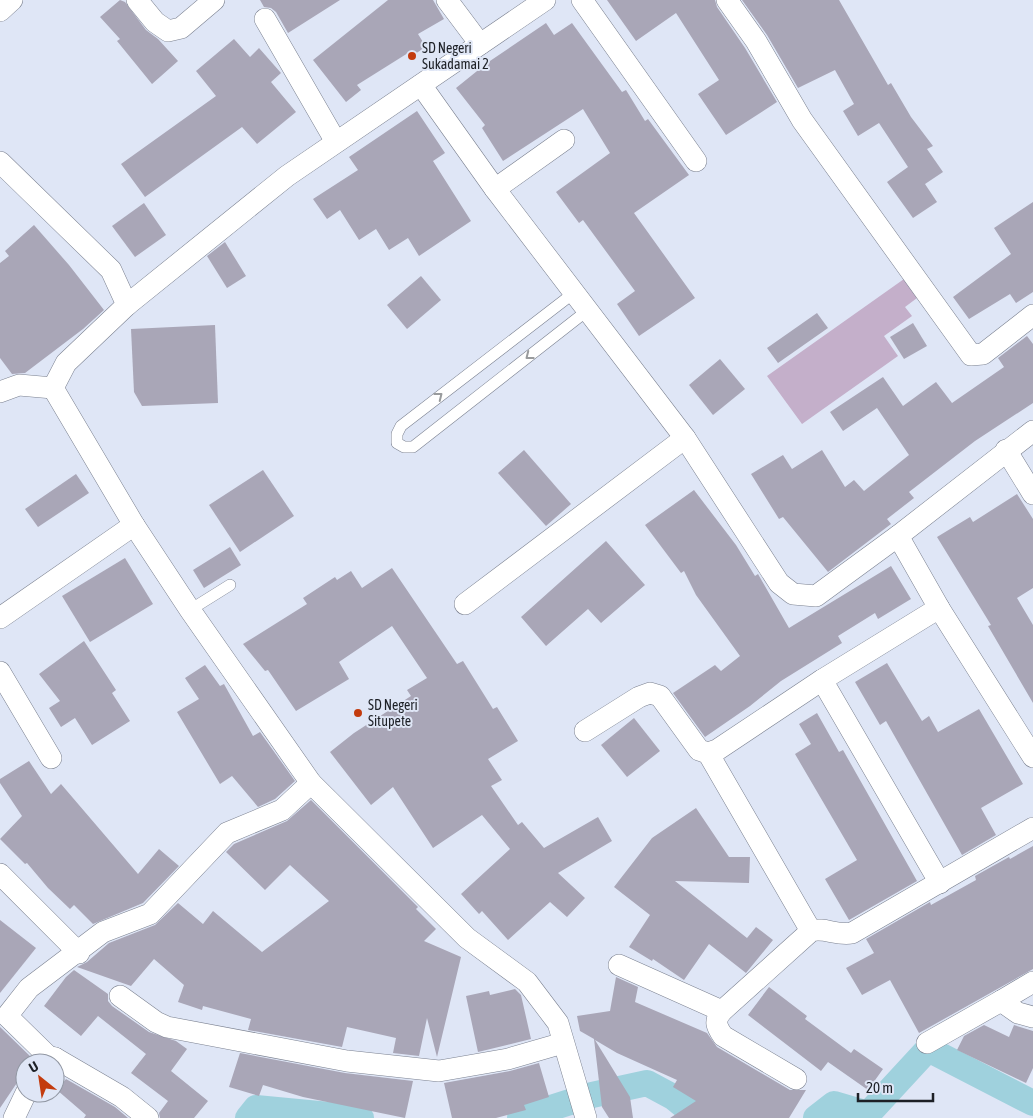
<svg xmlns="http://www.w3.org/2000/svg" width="1033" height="1118" font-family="'Asap Condensed',sans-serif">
	<rect width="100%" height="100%" fill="#dfe6f6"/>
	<path fill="#c4afca" d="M904,279L917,298L905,307L912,316L884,336L898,356L802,424L767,376Z"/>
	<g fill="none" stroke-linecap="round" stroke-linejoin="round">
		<g stroke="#9fd1dd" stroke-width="26">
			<path d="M248,1118L256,1108L361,1118"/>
			<path d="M520,1118L592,1095L647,1083L673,1097L699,1118"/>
			<path d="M816,1118L834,1104L868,1114L928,1049L1033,1103"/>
		</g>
	</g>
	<g fill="#a9a6b7">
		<path d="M120,0L125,2L146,30L158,39L178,61L152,84L117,41L120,39L100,17Z"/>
		<path d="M260,0H340L288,33L276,12L271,8L264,7Z"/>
		<path d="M388,0H433L444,19L418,34L426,47L410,57L408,53L357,85L361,90L346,102L313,60Z"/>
		<path d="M607,0H715L717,7L745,48L777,102L726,135L698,94L719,80L676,13L636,41Z"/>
		<path d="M742,0H839L888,85L891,83L911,117L933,146L927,149L943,172L925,184L937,202L913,218L887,182L908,167L879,123L858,136L843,111L854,104L835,70L798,88L767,35Z"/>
		<path d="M546,23L554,35L572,23L622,92L626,90L645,121L648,119L689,175L634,213L695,298L639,336L617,304L635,291L583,220L579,223L556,192L610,153L583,109L503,161L482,128L485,125L456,88L487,63Z"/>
		<path d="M234,39L250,57L259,48L281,73L271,82L296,112L257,144L242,127L145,197L121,164L216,96L196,71Z"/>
		<path d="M417,111L445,153L433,161L471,221L419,256L408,238L389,250L376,229L359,240L340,210L327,219L313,199L358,170L349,157Z"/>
		<path d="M1033,202V292L1016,303L1010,294L969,319L953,297L1011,254L994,228Z"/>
		<path d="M144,203L166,235L135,257L112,226Z"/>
		<path d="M34,225L69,265L104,310L83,329L25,373L12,374L0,358V263L9,256L5,251Z"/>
		<path d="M225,242L246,276L227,288L207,256Z"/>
		<path d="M421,276L441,300L407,329L387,305Z"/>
		<path d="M817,313L828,328L778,363L767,348Z"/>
		<path d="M913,323L927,346L904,359L890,337Z"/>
		<path d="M215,325L218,403L142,406L134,392L131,329Z"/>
		<path d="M1027,336L1033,344V403L975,441L909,492L914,498L887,519L891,524L828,572L783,517L779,519L751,474L783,455L792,469L822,450L845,487L854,480L864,491L909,455L877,408L843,431L830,412L883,377L903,406L936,382L952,403L1004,367L998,358Z"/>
		<path d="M720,359L745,389L713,415L689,385Z"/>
		<path d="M524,450L571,504L546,526L498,473Z"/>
		<path d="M263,470L294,516L240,552L209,505Z"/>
		<path d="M76,474L89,493L38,527L25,509Z"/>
		<path d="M694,490L736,545L755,576L758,574L789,628L891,566L911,599L878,619L875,613L838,636L842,643L781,681L750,706L705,737L673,693L715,665L721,671L740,656L696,595L684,571L681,573L645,525Z"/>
		<path d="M1017,494L1033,519V588L1017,598L1033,625V703L988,626L991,625L937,537L970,517L973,522Z"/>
		<path d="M606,541L645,585L601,623L588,609L546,646L521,617Z"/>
		<path d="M230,547L241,565L204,588L193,570Z"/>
		<path d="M125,558L153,604L90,642L62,596Z"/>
		<path d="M392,568L457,664L463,661L493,709L497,707L518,741L488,759L502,780L491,786L518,825L522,822L544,848L598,817L612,841L558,873L585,898L567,917L550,902L508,940L482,911L479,914L461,894L510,849L482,815L433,848L393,787L371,805L330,752L354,733L411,696L407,690L427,678L392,626L339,662L349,679L296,711L268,670L265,671L243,644L307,604L303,598L335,577L337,580L351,571L362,588Z"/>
		<path d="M84,641L116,690L112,693L130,721L92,745L75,718L61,727L49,708L60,701L39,674Z"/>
		<path d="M887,663L922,721L929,716L938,732L979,709L1023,784L981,808L996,835L962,855L886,721L880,725L855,682Z"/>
		<path d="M205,665L220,686L224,684L253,736L260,732L295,781L275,799L258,807L232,776L220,784L177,712L199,699L185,678Z"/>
		<path d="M817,713L839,752L843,750L917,881L849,920L825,879L857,860L795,754L811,744L799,724Z"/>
		<path d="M634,718L660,751L627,777L601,745Z"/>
		<path d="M29,761L51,794L61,784L138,874L159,849L179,866L143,903L93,924L74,905L70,909L48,888L27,863L25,864L0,839L22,816L0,783V779Z"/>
		<path d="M311,800L418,907L416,909L436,929L424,941L461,957L437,1057L427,1018L419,1056L393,1053L396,1038L347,1027L342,1047L248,1030L251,1019L203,1006L202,1010L178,1002L184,985L154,959L131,986L77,967L87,962L109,943L155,925L178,903L203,924L213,911L262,952L329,901L290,865L265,890L226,852L234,844L287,821Z"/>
		<path d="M696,808L729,857H750L749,883L675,881L747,938L756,927L773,940L746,973L709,944L684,980L653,959L652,961L629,947L650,915L614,887L652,838Z"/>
		<path d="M1033,846V969L919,1033L890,980L862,995L846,968L874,953L866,939L930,902L931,905L976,880L975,876L1009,857L1010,859Z"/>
		<path d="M0,920L36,948L0,993Z"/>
		<path d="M74,970L108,994V1001L112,1006L149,1032L176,1041L187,1049L171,1071L208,1101L194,1118H160L159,1113L168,1101L131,1073L146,1054L98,1016L81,1036L44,1006L66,977Z"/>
		<path d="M616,977L638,987L635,1002L707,1033L717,1047L790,1090H806L789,1118H670L696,1101L673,1087L677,1080L617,1053L595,1040L630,1097L633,1118H609L602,1107L594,1039L580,1031L577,1016L610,1011Z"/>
		<path d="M769,987L807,1016L805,1019L851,1053L854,1049L883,1069L868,1090L828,1062L821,1071L748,1015Z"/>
		<path d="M515,989L521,995L531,1039L478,1052L466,996L489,991L490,995Z"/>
		<path d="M984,1025L1009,1037L1014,1025L1033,1031V1068L1026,1083L957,1050L964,1036Z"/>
		<path d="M0,1027L32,1058L30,1063H25V1071L0,1108Z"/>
		<path d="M240,1053L345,1073L413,1081L405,1118L303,1097L263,1085L259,1096L229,1087Z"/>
		<path d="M539,1063L549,1097L524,1105L526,1110L496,1118H452L444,1083L510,1071Z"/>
		<path d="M66,1079L115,1107L128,1118H84L86,1115L57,1090Z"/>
	</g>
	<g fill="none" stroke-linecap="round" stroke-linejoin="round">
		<g stroke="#7b8190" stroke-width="12">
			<g id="service">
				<path d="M575,292L401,426L397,434V443L404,447H413L588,310"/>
				<path d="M190,610L230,585"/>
			</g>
		</g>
		<g stroke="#7b8190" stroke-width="22">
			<g id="minor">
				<path d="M137,0L155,22L168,31L181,28L214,0"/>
				<path d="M447,0L480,44"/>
				<path d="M582,0L696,161"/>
				<path d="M727,0L756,41L802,120L971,355L983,354L1033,315"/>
				<path d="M0,11L12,0"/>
				<path d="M265,19L336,142"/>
				<path d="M421,85L495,189L685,438L779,583L793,594L816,596L898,536"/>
				<path d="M0,162L111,270L127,305L66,363L53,388L134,525L190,610L311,783L467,938L527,982L558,1023L586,1118"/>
				<path d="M495,189L564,140"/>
				<path d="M127,305L287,176L545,0"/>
				<path d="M0,392L19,385L53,388"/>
				<path d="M1033,431L898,536L939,608L1033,757"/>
				<path d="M1006,450L1033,494"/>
				<path d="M465,604L685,438"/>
				<path d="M0,618L134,525"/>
				<path d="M0,672L51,758"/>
				<path d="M822,680L940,883"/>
				<path d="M585,731L639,697L650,693L660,696L699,750L708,753L717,750L822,680L939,608"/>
				<path d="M708,753L811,931"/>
				<path d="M0,874L79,953"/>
				<path d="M619,965L722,1011"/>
				<path d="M1033,982L1001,1001L1018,1013L1033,1017"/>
				<path d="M120,996L156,1022L167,1027L347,1061L439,1071L508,1059L563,1043"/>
				<path d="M927,1043L1001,1001"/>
				<path d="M55,1058L122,1097L148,1118"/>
				<path d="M49,1063L55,1058L48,1056L7,1016L29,988L103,932L150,914L227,833L282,810L311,783"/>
				<path d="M796,1079L723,1036C716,1026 714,1021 722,1011L811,931C824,927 837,936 852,933L1033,828"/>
				<path d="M14,1118L26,1093"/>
			</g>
		</g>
		<use href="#service" stroke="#fff" stroke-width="11"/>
		<use href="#minor" stroke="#fff" stroke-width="21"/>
	</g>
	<defs><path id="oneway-chevron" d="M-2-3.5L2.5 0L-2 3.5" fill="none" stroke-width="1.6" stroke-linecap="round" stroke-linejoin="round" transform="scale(1.25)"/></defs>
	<g stroke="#999b9d">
		<use href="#oneway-chevron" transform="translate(529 356) rotate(142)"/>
		<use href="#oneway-chevron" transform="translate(439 396) rotate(-38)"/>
	</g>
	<g fill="#c33b0e" stroke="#dfe6f6" stroke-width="2">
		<circle cx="412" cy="56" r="5"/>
		<circle cx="358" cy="713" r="5"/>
	</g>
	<g text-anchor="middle" stroke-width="4" stroke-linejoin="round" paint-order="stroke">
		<g font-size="14" fill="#1d2026" stroke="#dfe6f6" text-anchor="start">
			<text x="422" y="53">SD Negeri<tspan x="422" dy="16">Sukadamai 2</tspan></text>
			<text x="368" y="710">SD Negeri<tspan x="368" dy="16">Situpete</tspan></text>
		</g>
	</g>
	<g transform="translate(40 1078) rotate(330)"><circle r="24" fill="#dfe6f6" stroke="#9197a3"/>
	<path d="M0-4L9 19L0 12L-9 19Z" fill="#c33b0e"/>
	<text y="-8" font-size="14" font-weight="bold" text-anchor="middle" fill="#1d2026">U</text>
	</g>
	<path d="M858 1093v8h75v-8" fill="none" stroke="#1d2026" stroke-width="2.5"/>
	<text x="866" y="1093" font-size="15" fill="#1d2026" stroke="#dfe6f6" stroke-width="4" paint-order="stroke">20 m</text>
</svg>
